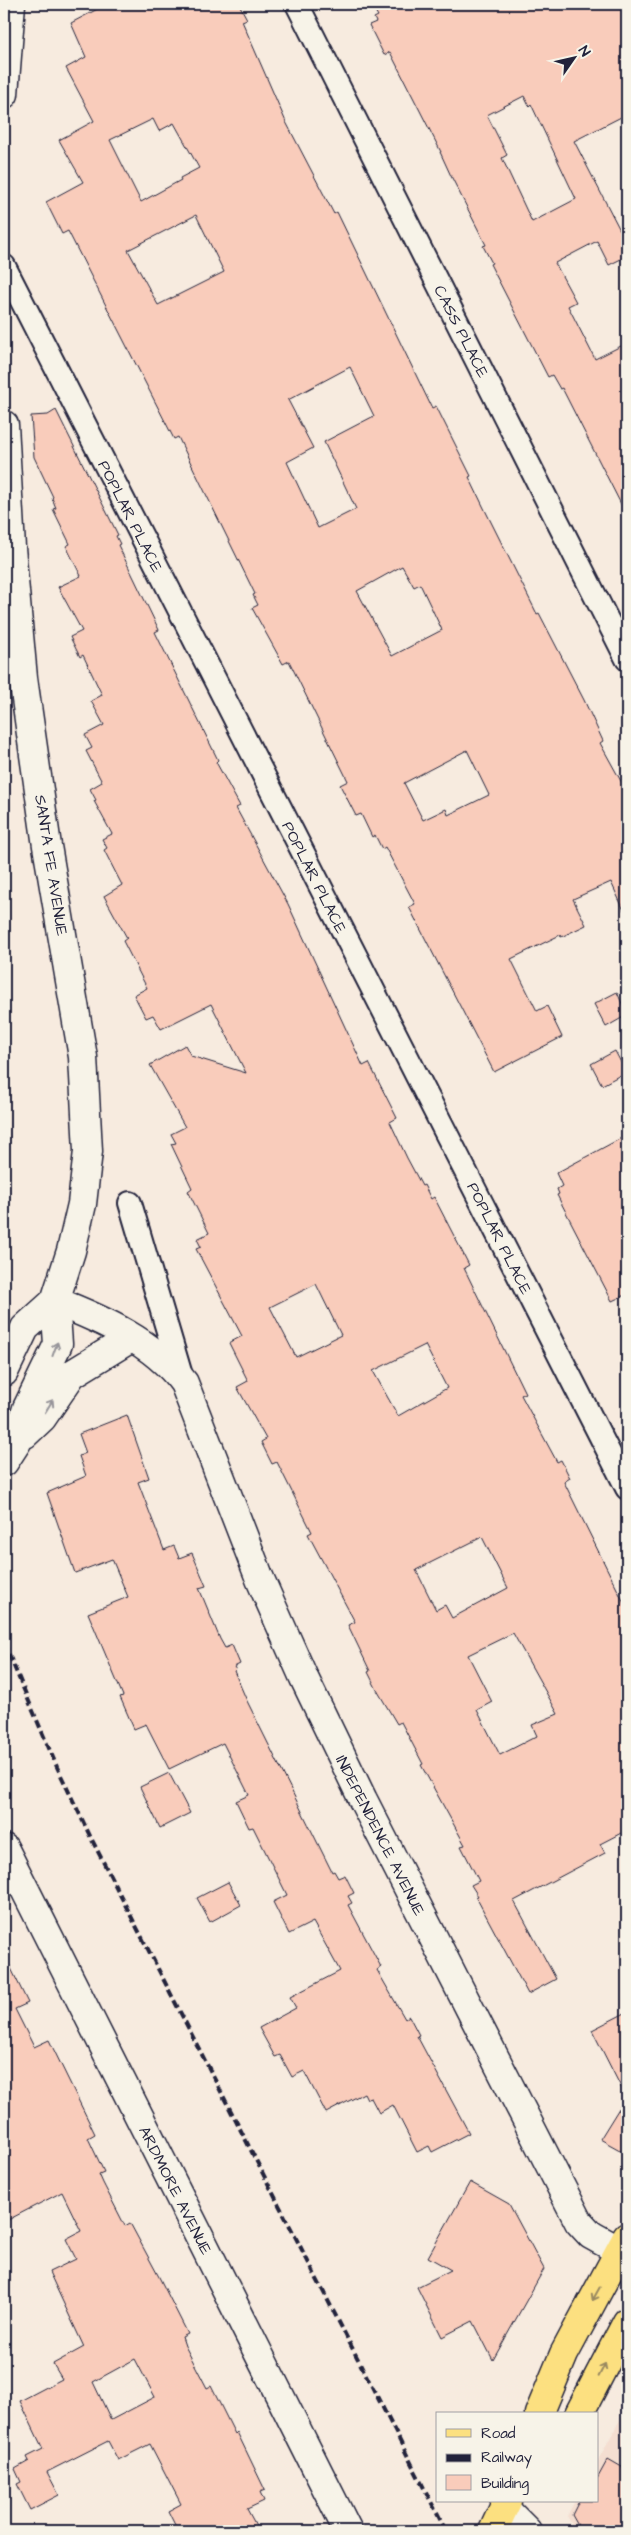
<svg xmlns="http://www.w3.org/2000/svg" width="631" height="2535" font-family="'Architects Daughter',sans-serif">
	<rect width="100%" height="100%" fill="#f7ebdf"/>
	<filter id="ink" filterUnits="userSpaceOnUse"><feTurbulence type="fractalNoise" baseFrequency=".02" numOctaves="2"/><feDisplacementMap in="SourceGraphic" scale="10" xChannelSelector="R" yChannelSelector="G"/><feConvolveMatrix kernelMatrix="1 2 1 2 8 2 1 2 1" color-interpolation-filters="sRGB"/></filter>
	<g filter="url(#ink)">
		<path fill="#f4ded1" d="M627,2407V2531H576L567,2516L575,2501H597V2462Z"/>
		<g fill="#f9ccbb" stroke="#22223b" fill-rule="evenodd">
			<path d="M107,4H239L247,19L242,21L286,122L334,214L337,212L432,408L436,406L471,476L469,477L484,508L537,614L539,613L584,700L603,741L600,743L627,792V917L611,882L573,899L586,925L561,937L560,935L511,959L537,1011L547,1006L562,1037L494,1072L409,907L415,904L385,847L382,849L375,835L372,837L361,814L356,816L340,785L348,781L289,661L283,664L252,608L258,605L253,595L255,594L178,437L174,439L68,231L62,234L46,202L83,182L59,140L94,121L66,68L86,57L71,23ZM153,119L159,131L174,123L199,168L180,178L181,180L141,202L110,140ZM196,215L224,272L158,305L128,250ZM350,367L374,416L324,442L356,509L318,528L287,462L313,448L288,400ZM402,566L414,587L420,584L442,630L392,656L357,591ZM467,750L489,795L448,815L446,809L423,820L404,783Z"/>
			<path d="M371,4H627V114L574,141L620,230L627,227V256L609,265L597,241L555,263L576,302L568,306L595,359L627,343V516L562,388L560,389L552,375L548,377L490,264L492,263L483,246L486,245L451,176L440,152H441L390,52L384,55L369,25L376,22L374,18L378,16ZM524,96L529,106L531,104L576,199L532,222L502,158L507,155L487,115Z"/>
			<path d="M56,410L118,535L116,536L120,544L118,545L159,630L155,632L218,760L216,762L240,806L236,808L288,904L363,1066L369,1063L397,1118L390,1122L407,1158L422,1186L424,1185L431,1199L434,1197L469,1265L464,1268L525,1393L521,1395L557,1462L561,1460L570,1478L564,1482L627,1609V1830L600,1844L605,1853L514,1901L556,1979L528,1994L476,1897L478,1896L471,1885L479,1881L461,1846L465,1845L421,1765L423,1764L401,1722L397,1724L377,1690L368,1672L370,1671L348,1625L355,1622L308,1534L312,1532L277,1462L272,1464L261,1442L266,1439L237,1387L248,1381L229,1343L242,1336L196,1249L201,1247L197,1239L209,1233L188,1191L192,1188L171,1144L176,1143L171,1134L185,1127L150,1065L185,1045L191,1056L246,1073L211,1004L161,1029L153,1015L146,1018L134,995L147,988L123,941L127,938L104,896L122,885L104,850L107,848L102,839L112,834L94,801L96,800L90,789L102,782L86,751L92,748L85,735L104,725L91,701L102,695L83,655L80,657L70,637L82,631L58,587L81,576L66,546L70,544L53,509L56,508L52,498L53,497L34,457L31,416L48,415ZM316,1284L341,1335L296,1357L270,1307ZM425,1345L447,1388L398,1416L373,1371ZM482,1537L508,1588L452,1618L445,1605L436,1610L416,1570ZM513,1633L558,1714L532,1725L537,1736L500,1755L477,1710L492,1702L468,1655Z"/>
			<path d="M617,992L627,1015L606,1027L594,1004Z"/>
			<path d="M615,1051L626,1072L602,1085L591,1064Z"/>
			<path d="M627,1135V1294L612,1301L557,1195L559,1194L557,1189L562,1186L556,1173Z"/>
			<path d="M127,1415L149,1478L138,1482L164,1550L174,1546L179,1558L192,1553L206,1586L199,1588L220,1639L225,1648L232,1645L240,1664L234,1667L236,1670L234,1671L247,1701L332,1872L334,1871L338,1878L345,1875L354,1893L348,1896L352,1903L348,1905L381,1967L377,1970L405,2019L409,2016L419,2035L417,2036L469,2133L432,2152L429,2146L417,2152L393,2105L379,2113L371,2098L367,2099L364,2093L326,2113L304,2071L292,2077L280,2055L275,2057L259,2028L296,2008L290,1997L340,1971L313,1922L289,1934L273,1902L287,1895L253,1827L249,1828L236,1801L249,1795L223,1743L169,1769L146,1724L134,1729L120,1697L123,1696L88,1613L128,1597L112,1559L75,1573L47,1493L86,1476L79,1456L86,1453L79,1434Z"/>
			<path d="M169,1773L190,1813L160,1828L140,1787Z"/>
			<path d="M228,1882L241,1905L210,1922L197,1898Z"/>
			<path d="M4,1954L28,2003L15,2009L34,2047L49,2040L95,2134L88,2138L104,2172L99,2174L103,2183L125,2226L130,2223L159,2277L188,2334L182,2337L185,2346L207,2388L211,2386L235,2434L237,2432L265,2490L260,2492L264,2501L247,2509L259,2531H178L168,2511L181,2504L150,2444L118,2460L108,2441L47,2472L59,2495L30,2510L17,2484L21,2482L15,2469L29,2461L27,2457L43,2449L20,2401L62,2379L53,2364L84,2347L49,2272L76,2259L66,2239L81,2231L62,2192L4,2222ZM135,2359L155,2397L111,2420L93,2382Z"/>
			<path d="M627,2012V2154L600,2139L626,2097L592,2030Z"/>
			<path d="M470,2182L509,2204L544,2269L493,2360L473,2321L442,2337L417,2287L451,2270L428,2257Z"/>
			<path d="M608,2459L627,2470V2531H581L572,2515L579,2501H597V2479Z"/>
		</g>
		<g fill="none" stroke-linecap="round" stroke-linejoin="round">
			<g stroke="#22223b" stroke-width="26">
				<g id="street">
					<path d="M297,4L627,659"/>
					<path d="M4,266L627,1488"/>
					<path d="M130,1203L183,1382"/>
				</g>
			</g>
			<g stroke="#22223b" stroke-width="31">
				<g id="secondary">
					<path d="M4,94L11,4"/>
					<path d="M4,425L11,548L23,678L47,846L83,1057L88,1151L82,1204L71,1251L55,1301L58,1344L27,1408L17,1442L4,1462"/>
					<path d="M55,1301C101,1319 154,1342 184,1383L260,1579L304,1678L363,1800L579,2222L591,2235L627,2255"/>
					<path d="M4,1372L25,1328L55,1301"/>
					<path d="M25,1434L42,1418L72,1374L131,1338"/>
					<path d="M4,1848L348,2531"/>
					<path d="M505,2509L527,2531"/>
				</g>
			</g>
			<g stroke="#22223b" stroke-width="31">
				<g id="primary">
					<path d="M539,2414L564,2354L627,2237"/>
					<path d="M579,2414L627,2322"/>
					<path d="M493,2531L507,2501"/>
				</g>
			</g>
			<use href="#street" stroke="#f7f3e8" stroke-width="22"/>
			<use href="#secondary" stroke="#f7f3e8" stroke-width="28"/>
			<use href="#primary" stroke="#fce080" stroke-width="28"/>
			<path stroke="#22223b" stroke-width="4" stroke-dasharray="8 4" stroke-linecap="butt" d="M4,1643L57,1767L91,1838L446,2531"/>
		</g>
		<defs><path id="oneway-shaft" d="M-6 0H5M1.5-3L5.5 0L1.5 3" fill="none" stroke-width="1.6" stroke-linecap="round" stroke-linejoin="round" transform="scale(1.25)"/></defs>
		<g stroke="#97959a">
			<use href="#oneway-shaft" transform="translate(55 1349) rotate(-70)"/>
			<use href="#oneway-shaft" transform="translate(49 1406) rotate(-58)"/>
		</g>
		<g stroke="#9a8a61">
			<use href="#oneway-shaft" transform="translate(596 2294) rotate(119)"/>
			<use href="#oneway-shaft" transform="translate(602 2370) rotate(-63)"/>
		</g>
	</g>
	<g text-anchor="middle" stroke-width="4" stroke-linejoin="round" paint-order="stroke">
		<g font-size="16" fill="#22223b" stroke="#f7f3e8">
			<text transform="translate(462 331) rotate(63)" y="6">CASS PLACE</text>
			<text transform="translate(131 516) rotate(63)" y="6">POPLAR PLACE</text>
			<text transform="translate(52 865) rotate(81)" y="6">SANTA FE AVENUE</text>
			<text transform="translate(315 877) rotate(63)" y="6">POPLAR PLACE</text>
			<text transform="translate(500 1238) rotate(63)" y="6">POPLAR PLACE</text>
			<text transform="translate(381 1835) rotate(63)" y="6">INDEPENDENCE AVENUE</text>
			<text transform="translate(176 2190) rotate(63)" y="6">ARDMORE AVENUE</text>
		</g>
	</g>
	<rect width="631" height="2535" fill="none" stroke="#f7f3e8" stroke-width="20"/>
	<rect x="10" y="10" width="611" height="2515" fill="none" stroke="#22223b" stroke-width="2" filter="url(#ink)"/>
	<rect x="436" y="2412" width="162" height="90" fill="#f7f3e8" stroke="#a29fa3"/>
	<rect x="446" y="2429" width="25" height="8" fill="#fce080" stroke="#a29fa3"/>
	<text x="481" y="2438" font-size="15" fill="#22223b">Road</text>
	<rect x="446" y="2454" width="25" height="8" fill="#22223b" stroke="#a29fa3"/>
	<text x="481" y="2462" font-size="15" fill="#22223b">Railway</text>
	<rect x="446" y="2475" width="25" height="15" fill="#f9ccbb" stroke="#a29fa3"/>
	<text x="481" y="2488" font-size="15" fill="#22223b">Building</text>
	<g transform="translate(574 58) rotate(56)" stroke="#f7f3e8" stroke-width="4" paint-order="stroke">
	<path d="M0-4L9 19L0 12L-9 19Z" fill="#22223b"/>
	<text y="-8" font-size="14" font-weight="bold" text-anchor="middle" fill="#22223b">N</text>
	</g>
</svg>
